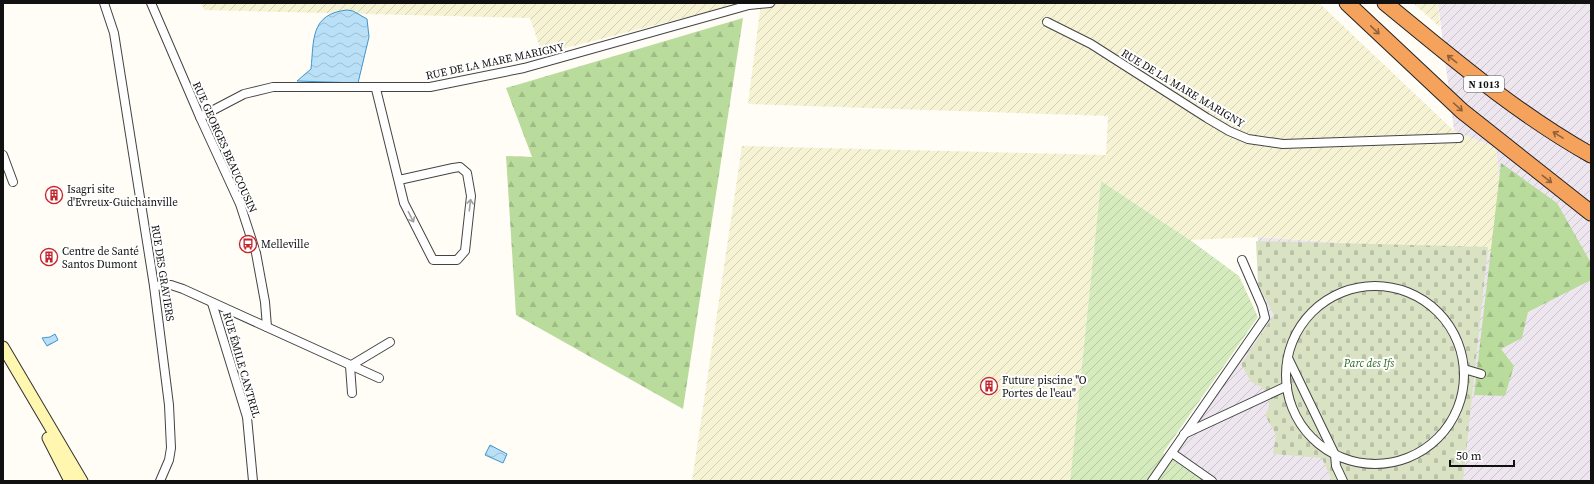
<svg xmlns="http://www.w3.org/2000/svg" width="1594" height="484" font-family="'Source Serif 4',serif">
	<defs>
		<pattern id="industrial-furrows" width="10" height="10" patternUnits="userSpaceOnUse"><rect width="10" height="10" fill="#eee6ef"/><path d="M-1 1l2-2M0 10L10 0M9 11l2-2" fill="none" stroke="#cbc4cc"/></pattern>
		<pattern id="farmland-furrows" width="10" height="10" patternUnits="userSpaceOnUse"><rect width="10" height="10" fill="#f6f3d4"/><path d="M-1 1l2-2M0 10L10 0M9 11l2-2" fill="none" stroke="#d2cfb5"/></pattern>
		<pattern id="forest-firs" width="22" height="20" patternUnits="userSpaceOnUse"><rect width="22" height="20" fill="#b9dc9c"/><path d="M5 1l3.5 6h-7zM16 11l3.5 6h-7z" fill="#9ebc85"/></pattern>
		<pattern id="cemetery-stones" width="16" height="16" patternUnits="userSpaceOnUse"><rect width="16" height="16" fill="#d9e3c4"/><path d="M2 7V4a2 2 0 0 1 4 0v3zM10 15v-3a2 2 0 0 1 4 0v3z" fill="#b9c2a7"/></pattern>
		<pattern id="garden-furrows" width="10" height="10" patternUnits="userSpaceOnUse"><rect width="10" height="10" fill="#d5ebbd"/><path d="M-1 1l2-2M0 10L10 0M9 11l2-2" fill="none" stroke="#b6c8a1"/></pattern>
		<pattern id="water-waves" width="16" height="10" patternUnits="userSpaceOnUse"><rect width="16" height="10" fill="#b9e0f7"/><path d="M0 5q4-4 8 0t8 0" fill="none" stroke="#9ebfd3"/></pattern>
	</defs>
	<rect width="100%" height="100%" fill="#fffdf5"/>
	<path fill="url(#industrial-furrows)" d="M1438,3H1591V481H1215L1173,453L1266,318L1257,294L1260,288L1258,237L1507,254L1496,148L1454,131Z"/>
	<g fill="url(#farmland-furrows)">
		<path d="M201,3H742L542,54L530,18L204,10Z"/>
		<path d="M761,3H1319L1454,131L1496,148L1507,254L1258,237L1190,240L1101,181L1070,481H692L742,146L1106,155L1108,116L748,104Z"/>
		<path d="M1413,3H1438L1440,27Z"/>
	</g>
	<g fill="url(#forest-firs)">
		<path d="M743,18L683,409L516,315L506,156L532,157L506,88Z"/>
		<path d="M1501,163L1557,203L1591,263V280L1528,312L1522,338L1501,349L1514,366L1505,396L1474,395Z"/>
	</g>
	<path fill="url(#cemetery-stones)" d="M1256,241L1488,247L1463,481H1332L1322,458L1273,454L1276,435L1265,415L1270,405L1266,392L1261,387L1251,382L1241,364L1274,315L1258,284Z"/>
	<path fill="url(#garden-furrows)" d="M1101,181L1190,240L1239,276L1258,317L1163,453L1203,481H1070Z"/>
	<g fill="url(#water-waves)" stroke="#3f96cf">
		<path d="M347,10L353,11L367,19L369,37L358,83L297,81L311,69C314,40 310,14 347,10Z"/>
		<path d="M55,334L58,340L47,346L42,338L50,337Z"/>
		<path d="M490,445L507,454L503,463L485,455Z"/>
	</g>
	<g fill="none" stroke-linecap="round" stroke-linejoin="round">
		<g stroke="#444" stroke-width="10">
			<g id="street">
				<path d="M104,3L114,33L154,286L169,405L171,448L169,460L160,481"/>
				<path d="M151,3L200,117L240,204L256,253L265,302L267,327"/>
				<path d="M1047,22L1091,44L1207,118L1229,131L1248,139L1283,144L1459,138"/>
				<path d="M376,89L404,203L433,260H457L465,251L471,196L467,173L460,167L453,168L399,180"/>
				<path d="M200,117L244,94L273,87H430L524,68L749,5L770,3"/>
				<path d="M3,155L13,182"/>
				<path d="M154,286L171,285L183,289L379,378"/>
				<circle cx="1375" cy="375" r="89"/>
				<path d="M212,303L247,417L253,481"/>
				<path d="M1288,358L1335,455L1336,466L1343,481"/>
				<path d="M1464,369L1481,374"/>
				<path d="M352,393L350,366L390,342"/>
				<path d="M1184,434L1287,386"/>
				<path d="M1172,453L1212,481"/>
				<path d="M1152,481L1265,318L1262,306L1242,260"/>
			</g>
		</g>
		<g stroke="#333" stroke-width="13">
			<g id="secondary">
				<path d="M3,347L82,481"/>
				<path d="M48,438L70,481"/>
			</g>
		</g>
		<g stroke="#222" stroke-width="17">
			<g id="highway">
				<path d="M1347,3L1462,111L1591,213"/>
				<path d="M1385,3C1451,57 1516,113 1591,155"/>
			</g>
		</g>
		<use href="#street" stroke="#fff" stroke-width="8"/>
		<use href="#secondary" stroke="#fff6b0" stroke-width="11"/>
		<use href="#highway" stroke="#f5a25d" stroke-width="15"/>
	</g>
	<defs><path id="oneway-shaft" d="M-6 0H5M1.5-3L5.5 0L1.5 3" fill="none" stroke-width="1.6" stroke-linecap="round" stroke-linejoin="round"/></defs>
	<g stroke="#8e613b">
		<use href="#oneway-shaft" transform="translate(1375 30) rotate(44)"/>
		<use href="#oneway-shaft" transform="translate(1452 59) rotate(-142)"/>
		<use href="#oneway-shaft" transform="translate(1458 107) rotate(42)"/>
		<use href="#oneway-shaft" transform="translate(1558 135) rotate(-148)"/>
		<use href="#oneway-shaft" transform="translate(1547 179) rotate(38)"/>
	</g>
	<g stroke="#a0a0a0">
		<use href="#oneway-shaft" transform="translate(470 205) rotate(-83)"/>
		<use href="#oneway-shaft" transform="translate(411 217) rotate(63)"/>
	</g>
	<defs>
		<g id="building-ring" transform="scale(0.9)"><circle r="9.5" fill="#fff" stroke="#c4262e" stroke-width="1.5"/><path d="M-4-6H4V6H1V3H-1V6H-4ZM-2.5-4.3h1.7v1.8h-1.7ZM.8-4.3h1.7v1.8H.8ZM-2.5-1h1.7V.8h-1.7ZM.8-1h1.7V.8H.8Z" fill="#c4262e"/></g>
		<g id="bus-ring" transform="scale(0.9)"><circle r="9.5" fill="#fff" stroke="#c4262e" stroke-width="1.5"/><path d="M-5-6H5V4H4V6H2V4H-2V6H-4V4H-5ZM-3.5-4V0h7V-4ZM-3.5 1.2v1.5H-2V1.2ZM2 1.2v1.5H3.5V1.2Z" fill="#c4262e"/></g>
	</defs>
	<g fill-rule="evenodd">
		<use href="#building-ring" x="54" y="195"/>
		<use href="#bus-ring" x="248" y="244"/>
		<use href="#building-ring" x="49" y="257"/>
		<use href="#building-ring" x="989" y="386"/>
	</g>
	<g text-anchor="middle" stroke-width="4" stroke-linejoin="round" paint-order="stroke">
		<rect fill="#fff" stroke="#585858" stroke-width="1" x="1464" y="76" width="40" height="16" rx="3"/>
		<g font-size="10" font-weight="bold" fill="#111">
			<text x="1484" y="88">N 1013</text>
		</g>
		<g font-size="11" fill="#111" stroke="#fff">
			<text transform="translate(495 61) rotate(-12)" y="4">RUE DE LA MARE MARIGNY</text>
			<text transform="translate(1183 88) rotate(31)" y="4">RUE DE LA MARE MARIGNY</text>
			<text transform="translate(225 147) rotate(66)" y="4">RUE GEORGES BEAUCOUSIN</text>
			<text transform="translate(163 273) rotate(81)" y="4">RUE DES GRAVIERS</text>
			<text transform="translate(242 365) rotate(74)" y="4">RUE ÉMILE CANTREL</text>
		</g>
		<g font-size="11" fill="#111" stroke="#fff" text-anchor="start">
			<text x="67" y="193">Isagri site<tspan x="67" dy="13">d'Evreux-Guichainville</tspan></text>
			<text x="261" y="248">Melleville</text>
			<text x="62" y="255">Centre de Santé<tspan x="62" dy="13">Santos Dumont</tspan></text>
			<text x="1002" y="384">Future piscine "O<tspan x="1002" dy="13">Portes de l'eau"</tspan></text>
		</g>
		<g font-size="11" font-style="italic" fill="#2f6b1f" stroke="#fff">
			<text x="1369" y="367">Parc des Ifs</text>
		</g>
	</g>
	<rect width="1594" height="484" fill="none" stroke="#111111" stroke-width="8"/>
	<path d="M1450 460v6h64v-6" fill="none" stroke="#111111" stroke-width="2"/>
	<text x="1456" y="460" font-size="12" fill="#111111" stroke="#ffffff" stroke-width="3" paint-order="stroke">50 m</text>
</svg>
